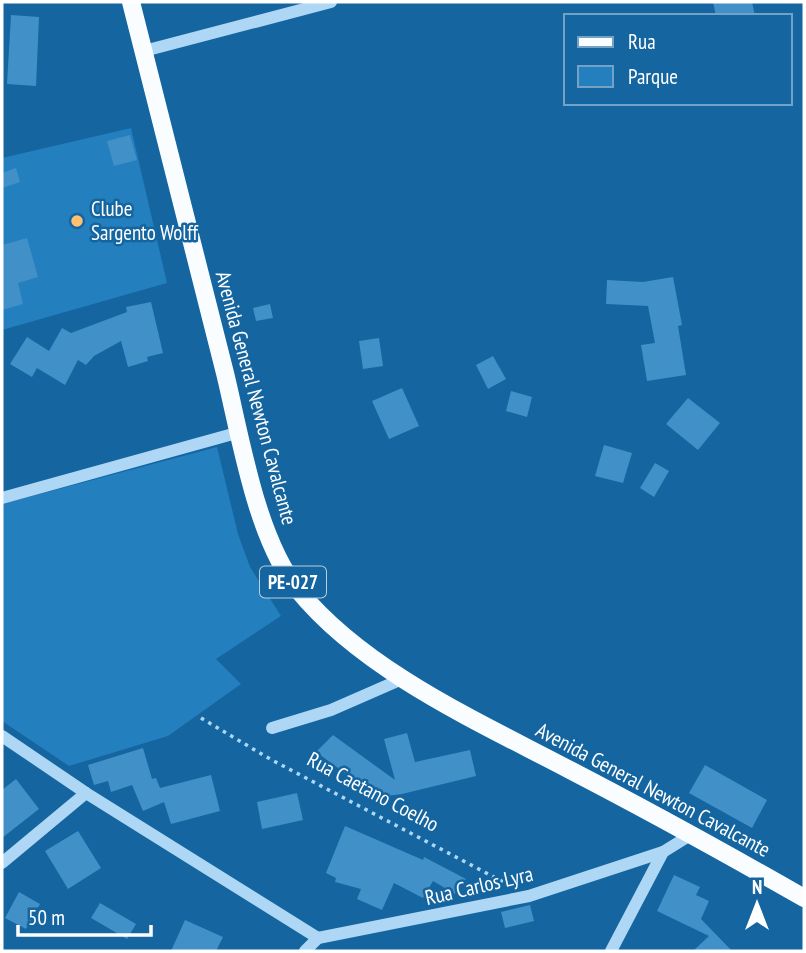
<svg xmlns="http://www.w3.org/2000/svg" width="806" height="953" font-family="'PT Sans Narrow',sans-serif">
	<rect width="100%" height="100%" fill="#1465a0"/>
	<g fill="#237fbd">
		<path d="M131,128L167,283L2,330V158Z"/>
		<path d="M217,447L238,534L250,567L281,616L216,659L241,684L168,736L69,766L2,721V504Z"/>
	</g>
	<g fill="#4191c8">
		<path d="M713,2H752L755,16H716Z"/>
		<path d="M11,15L39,17L36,86L7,84Z"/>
		<path d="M130,135L137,160L114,166L107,141Z"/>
		<path d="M16,168L20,182L2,188V173Z"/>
		<path d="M27,238L38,277L18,283L23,304L2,310V245Z"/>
		<path d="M673,277L682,325L678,326L686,375L647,381L641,345L655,343L648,306L606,304L607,280L643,282Z"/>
		<path d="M151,302L163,353L147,357L148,361L128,367L121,341L94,356L86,365L78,360L65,385L37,368L32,377L10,364L27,337L49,351L62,328L71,333L127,312L126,307Z"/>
		<path d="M270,304L273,318L256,321L253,308Z"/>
		<path d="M379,338L383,366L363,369L359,341Z"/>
		<path d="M493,356L506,379L488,389L476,365Z"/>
		<path d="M402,388L419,426L389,439L372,401Z"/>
		<path d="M511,391L532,397L527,417L506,411Z"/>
		<path d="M688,398L720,423L698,450L666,424Z"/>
		<path d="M604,445L632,453L623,483L595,476Z"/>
		<path d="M655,463L669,471L654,497L640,488Z"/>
		<path d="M407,733L415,762L470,750L476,776L402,794L378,797L316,752L333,735L395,780L384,739Z"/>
		<path d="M143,748L152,779L156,778L160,788L211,775L220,811L171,824L164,802L143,811L132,785L111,792L108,781L94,785L88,765Z"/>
		<path d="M705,765L767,800L752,828L689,793Z"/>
		<path d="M16,779L39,809L2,838V790Z"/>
		<path d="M297,793L303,820L262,829L257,802Z"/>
		<path d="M345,826L423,860L424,857L466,879L455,894L433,881L423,898L394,883L382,910L357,899L361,889L335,882L336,878L326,873Z"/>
		<path d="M78,831L101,868L68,889L45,851Z"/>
		<path d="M674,875L700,887L696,895L709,901L701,919L732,951H693L709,936L657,911Z"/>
		<path d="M19,892L40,904L26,929L5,918Z"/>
		<path d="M100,903L136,924L127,939L91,918Z"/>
		<path d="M530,905L534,921L505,928L501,912Z"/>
		<path d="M185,920L223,937L216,951H171Z"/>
	</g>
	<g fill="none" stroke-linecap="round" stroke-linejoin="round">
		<path stroke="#add7f4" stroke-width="3.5" stroke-dasharray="3.5 5" stroke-linecap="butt" d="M201,718L270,759L509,885"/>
		<g stroke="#add7f4" stroke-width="12">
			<path d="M144,51L331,2"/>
			<path d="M2,498L240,432"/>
			<path d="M272,728L331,710L402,679"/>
			<path d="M2,736L86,793L318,938"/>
			<path d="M2,863L86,793"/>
			<path d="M305,951L318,938L529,896L663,852"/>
			<path d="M611,951L663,852L692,834"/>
		</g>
		<path stroke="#fafdff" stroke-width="18" d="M131,2C163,125 193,249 225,373C241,439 256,537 298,590C364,671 479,722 570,770C649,811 727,854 804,898"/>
	</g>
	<circle fill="#ffc170" stroke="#1465a0" stroke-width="2.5" cx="77" cy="221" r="7"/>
	<g text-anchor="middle" stroke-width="5" stroke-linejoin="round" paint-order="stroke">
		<rect fill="#1465a0" stroke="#b8d1e2" stroke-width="2" x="260" y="566.5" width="66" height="31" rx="5"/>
		<g font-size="19" font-weight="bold" fill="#fff">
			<text x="293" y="589">PE-027</text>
		</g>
		<g font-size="21" fill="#fff" stroke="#1465a0" text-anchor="start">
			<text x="91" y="216">Clube<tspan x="91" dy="24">Sargento Wolff</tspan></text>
		</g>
		<g font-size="21" fill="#fff" stroke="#1465a0">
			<text transform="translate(256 398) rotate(75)" y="7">Avenida General Newton Cavalcante</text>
			<text transform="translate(653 790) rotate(28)" y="7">Avenida General Newton Cavalcante</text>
			<text transform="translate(373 792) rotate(28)" y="7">Rua Caetano Coelho</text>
			<text transform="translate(479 886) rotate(-13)" y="7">Rua Carlos Lyra</text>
		</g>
	</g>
	<rect width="806" height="953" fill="none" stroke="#ffffff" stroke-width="7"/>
	<rect x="564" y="14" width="228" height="91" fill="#1465a0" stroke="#72a3c6" stroke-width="2"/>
	<rect x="578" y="37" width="35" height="10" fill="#fafdff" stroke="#72a3c6" stroke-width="2"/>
	<text x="628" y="49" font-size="21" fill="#ffffff">Rua</text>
	<rect x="578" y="66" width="35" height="21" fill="#237fbd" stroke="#72a3c6" stroke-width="2"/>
	<text x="628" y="84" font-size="21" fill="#ffffff">Parque</text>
	<g transform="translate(757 904)" stroke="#1465a0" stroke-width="5" paint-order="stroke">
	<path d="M0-5L12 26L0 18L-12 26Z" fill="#ffffff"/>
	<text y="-10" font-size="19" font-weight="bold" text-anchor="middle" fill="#ffffff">N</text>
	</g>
	<path d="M18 925v10h133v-10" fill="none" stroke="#ffffff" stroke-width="3.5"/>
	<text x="28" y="925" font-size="21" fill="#ffffff" stroke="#1465a0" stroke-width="5" paint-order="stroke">50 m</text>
</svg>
